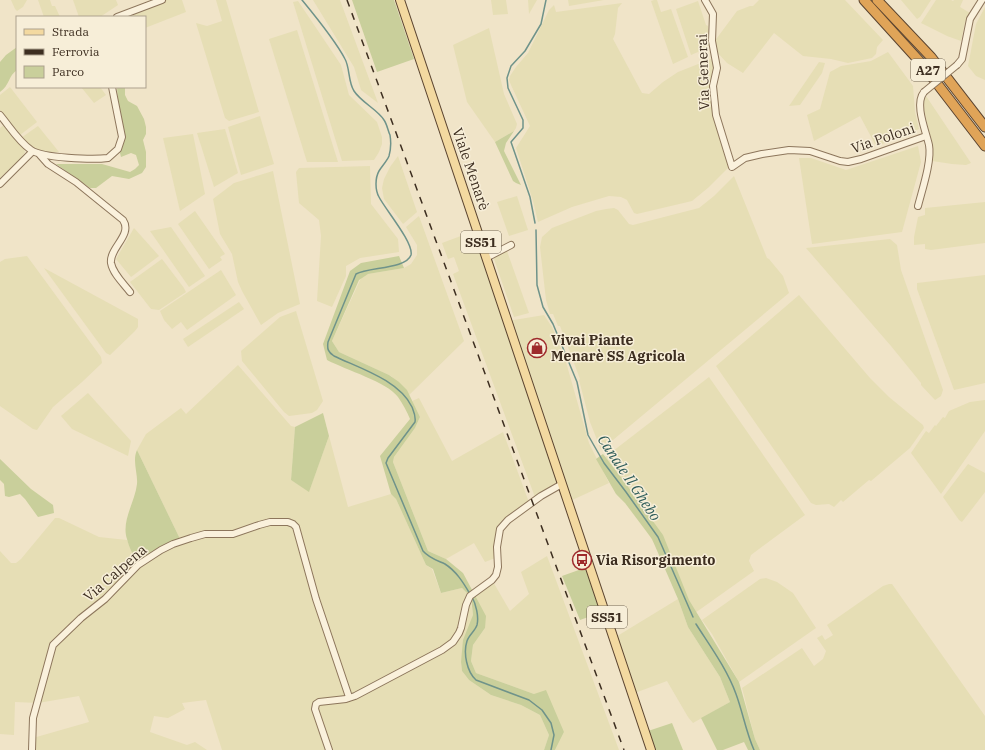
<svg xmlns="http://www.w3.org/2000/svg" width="985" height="750" font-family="'IBM Plex Serif',serif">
	<rect width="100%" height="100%" fill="#f0e4c8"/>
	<g fill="#e6deb5">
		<path d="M11,0H27L23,7L17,11L15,9Z"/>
		<path d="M38,0H50L52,6H55L60,17H44Z"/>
		<path d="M73,0H116L118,5L100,17H79Z"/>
		<path d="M166,0H182L186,12L145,28V17H123Z"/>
		<path d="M216,0H226L259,112L229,121L225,118L196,23L207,26L222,21Z"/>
		<path d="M313,0H340L378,103L361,90L354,67Z"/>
		<path d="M491,0H506L508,14L493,15Z"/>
		<path d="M528,0H537L529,14Z"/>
		<path d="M568,0H604L569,6Z"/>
		<path d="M654,0H657L661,12L671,9L688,57L673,64L651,1Z"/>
		<path d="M759,0H845L883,40L877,47L876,54L872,58L848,63L831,59L803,56L774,33L743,73L727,63L715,50L714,42L737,11L750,6H753Z"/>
		<path d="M901,0H931L920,17L917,19Z"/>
		<path d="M936,0H951L953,1L954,0H963L960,7L970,13L965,22L961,41L947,36L921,23Z"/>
		<path d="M298,1L341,65L349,95L377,122L382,137V144L379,152L374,160L342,161L293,2Z"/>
		<path d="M698,1L706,25L708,26L709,45L705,49L691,55L676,9Z"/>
		<path d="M622,3L618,8L615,34L613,39L642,93L649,94L663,82L678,72L711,59L716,70L712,83L729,167L709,187L692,201L637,214L634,213L627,200L621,197L609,196L572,207L538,222L533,201L516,148L530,126L511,85L509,80L510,76L516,67L528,53L549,10L554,5L556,12Z"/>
		<path d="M985,7V80L976,76L968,66L976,24Z"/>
		<path d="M489,28L504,94L517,124L516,128L514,131L495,142L467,102L453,45Z"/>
		<path d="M297,30L323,114L338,162H307L269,39Z"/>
		<path d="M888,52L913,86L915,112L919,129L906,136L876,146L860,116L814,141L807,115L820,109L830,72L841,66L871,61Z"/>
		<path d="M819,62L825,63L822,73L800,105L789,106Z"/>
		<path d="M10,87L37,122L20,135L0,110V95Z"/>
		<path d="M81,87H100L106,95L94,103Z"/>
		<path d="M926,96L971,163L966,165L952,164L932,161L933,146L923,107L924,100Z"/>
		<path d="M260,116L274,164L241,175L228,127Z"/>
		<path d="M5,124L24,149L25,152L21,158L0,178V128Z"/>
		<path d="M38,126L59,152H43L31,148L21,138Z"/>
		<path d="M225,129L238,173L214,187L197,133Z"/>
		<path d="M193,134L205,194L180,211L163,138Z"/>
		<path d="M918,146L921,162L902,232L812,244L799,158H811L846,170Z"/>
		<path d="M398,156L417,212L403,224L384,199L382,188L384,179L390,167Z"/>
		<path d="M370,166L371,204L398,239L399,252L360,258L346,266V276L332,307L317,301L321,236L319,220L299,203L296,172L299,168Z"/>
		<path d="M273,171L300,304L278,313L261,325L242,291L238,282L232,254L220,234L213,199L234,183Z"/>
		<path d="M734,176L767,258L769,259L783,276L789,293L601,450L590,422L579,380L580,379L560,326H558L553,314H550L546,300L540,247L542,237L552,228L596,211L606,209L614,208L618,210L629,224L633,225L699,208L714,196Z"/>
		<path d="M517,196L528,230L509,236L497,202Z"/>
		<path d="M985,202V243L931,250L925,249V244L914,245V237L918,217L925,215V208Z"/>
		<path d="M195,211L225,254L220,257L222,260L209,269L178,224Z"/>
		<path d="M419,216L464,341L407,397L396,381L391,376L339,352L332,341L362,276L368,274L404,268L411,264L417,255V245L406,227Z"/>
		<path d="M171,227L205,276L189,287L150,231Z"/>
		<path d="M134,228L159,256L131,277L116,259Z"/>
		<path d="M477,230L508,321L544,315L552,327L564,355L589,443L609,483L568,502L562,484L536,500L453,274L459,271L454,257L448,259L442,243Z"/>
		<path d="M890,239L897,245L901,270L943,390L941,396L935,400L921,385V383L917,378L891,346L806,248Z"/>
		<path d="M507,251L529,313L514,317L493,256Z"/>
		<path d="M27,256L101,357L102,363L82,382L53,407L37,430L33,429L0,406V262L5,259Z"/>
		<path d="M162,259L184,288L186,292L159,310L151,309L130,282Z"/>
		<path d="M44,268L138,319V327L135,331L110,355L106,353Z"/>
		<path d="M221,270L236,295L187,330L181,322L172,329L164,320L160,311Z"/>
		<path d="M985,275V383L954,390L917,289V283Z"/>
		<path d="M799,295L870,378L889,397L923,425L924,428L910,448L871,481L869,480L843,502L841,500L834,507L829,504L816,505L811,503L716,366Z"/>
		<path d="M239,302L244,309L188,347L183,339Z"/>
		<path d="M296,311L323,401L317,410L312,413L289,416L284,412L242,361L241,351L280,317Z"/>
		<path d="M238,365L291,426L295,427L291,480L309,491L329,436L348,507L391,494L396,499L426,565L432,569L441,593L462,588L470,596L473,615L461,662L462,671L469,680L491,695L521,705L540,715L549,735L544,750H222L206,700L182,703L185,709L168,718L154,716L150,732L187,745L195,742L207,750H32L33,738L89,722L79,696L38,703L15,702L14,735L0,734V737V551L11,563H16L21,559L55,518H59L99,537L127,540L138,565L181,541L137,450L146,434L181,408L186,414Z"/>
		<path d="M709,377L805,515L751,555L749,561L754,571L695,613L604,458Z"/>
		<path d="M88,393L131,441L128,456L72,429L61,416Z"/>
		<path d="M419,398L452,461L503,432L530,505L500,529L498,557L485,562L474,543L446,559L428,551L393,462L394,457L415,428L420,417L412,401Z"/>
		<path d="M985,400V431L941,494L911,453L926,431L929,433L935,425L936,426L943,417L945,418L949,411L970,402Z"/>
		<path d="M968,464L985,473V492L962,522L959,520L943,497Z"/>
		<path d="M547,556L619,750H555L564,732L534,694L476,673L471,661L473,645L485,628L473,594L492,580L510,611L529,594L521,572Z"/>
		<path d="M766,578L777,582L793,593L816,628L739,682L712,634L702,620L760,579Z"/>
		<path d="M889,584H892L985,716V750H760L755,739L742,688L802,648L814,666L823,659L826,651L817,638L822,635L825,640L833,635L827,625L883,586Z"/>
		<path d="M678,599L688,627L720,677L730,702L693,723L688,717L667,681L632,694L614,638Z"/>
	</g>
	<g fill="#c9cf9b">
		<path d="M352,0H394L414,59L377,72Z"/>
		<path d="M17,47V70C8,76 10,85 0,92V62L6,55Z"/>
		<path d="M117,87H125V95L128,101L137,106L144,119L146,127V134L143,140L146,152V167L142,173L129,179L112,176L96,188H90L56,164H102L130,172L135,169L139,165L136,155L131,153L121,157L120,153L123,144L118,103Z"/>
		<path d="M514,131L506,143L504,151L521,185L516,183L513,181L495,142Z"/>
		<path d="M399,256L404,268L368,274L359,280L332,341L339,352L389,375L399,382L407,390L420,417L415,428L394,457L393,462L428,551L446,559L463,573L486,616L485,628L473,645L471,661L476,673L534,694L546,690L564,732L555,750H544L549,735L540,715L521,705L491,695L469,680L462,671L461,662L463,640L473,615L471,597L462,588L441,593L433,569L426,565L396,499L391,494L380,456L410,419C407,412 403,404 398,397C387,382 346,370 327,360L323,344L350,271L361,263Z"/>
		<path d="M323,413L329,436L309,492L291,480L295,427Z"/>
		<path d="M137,450L181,541L138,565C134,556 129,548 127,539C121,521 135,502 137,484C138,473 132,461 137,450Z"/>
		<path d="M603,454L623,480L663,535L689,600L739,682L755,739L760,750H748L744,742L723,750H717L701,718L730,702L720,677L688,627L678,599L652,539L625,503L616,494L596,459Z"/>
		<path d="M0,459L31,489L53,505L54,513L38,517L25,499L20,494L9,497L5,496L4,484L0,480Z"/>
		<path d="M590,566L605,611L580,620L562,576Z"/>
		<path d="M672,723L683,750H651L645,732Z"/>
	</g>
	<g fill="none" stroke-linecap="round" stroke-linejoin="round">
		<g stroke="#6f938a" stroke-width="1.5">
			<path d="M302,0C316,17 335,40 345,59C350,68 348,82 354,91C361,102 378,110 384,120C387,124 388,131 390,135C391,141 391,149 389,156C387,161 382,166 379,171C375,178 375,190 379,197C385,209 414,243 411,255C406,269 369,267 356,274L328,342C327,349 328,352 334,356C359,368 399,380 412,407C414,412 416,416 415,422L388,458L386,463L423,551C429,558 436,560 445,564C456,571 463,582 470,594"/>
			<path d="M535,223L530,197L511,142L523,128V120L508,88L507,78L511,66L525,51L541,24L546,0"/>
			<path d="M536,230L537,285L543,307L553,324L577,382L588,435L604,463L626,492L658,537L693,617"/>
			<path d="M472,597C476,604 479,617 477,625C475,631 469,635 467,641C463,653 467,672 476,680L529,700L542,710L551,723L554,735L551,750"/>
			<path d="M696,624C710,646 727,669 736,694C743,713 746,732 754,750"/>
		</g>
		<g stroke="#8d765c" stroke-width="8">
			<g id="minor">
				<path d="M705,0L713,14L712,41L717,68L713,86L716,115L732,167L745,158L762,154L789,150L810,151L840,161L848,162L861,159L926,136"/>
				<path d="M117,17L162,0"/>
				<path d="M957,65L962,59L970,19L982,0"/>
				<path d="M0,115C10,127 18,141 31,150C42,158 93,160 108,158L118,149L122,137L112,87"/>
				<path d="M40,155L48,164L76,182L123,220C133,235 109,248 111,263C113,274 124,284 130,292"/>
				<path d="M0,184L32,152"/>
				<path d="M918,206C922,190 932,161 929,145C926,131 914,104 924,92"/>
				<path d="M486,258L511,245"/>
				<path d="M32,750L33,718L53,645L81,618L105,599L138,565L161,550L173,544L191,538L205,534H233L259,525L270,522H288L293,524L296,527L316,599L349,697"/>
				<path d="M329,750L315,709L316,704L319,702L346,699L355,696L442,650L453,642L459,633L461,628L466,605L470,596L492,580L496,575L498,567L497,547L500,529L508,520L541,496L562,484"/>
			</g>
		</g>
		<g stroke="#5b4430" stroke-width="10">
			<path id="major" d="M400,0L651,750"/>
		</g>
		<g stroke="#5b4430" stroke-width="11">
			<g id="highway">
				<path d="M864,0L922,64L985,146"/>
				<path d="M877,0L931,57L985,127"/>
			</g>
		</g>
		<use href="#minor" stroke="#faf1dc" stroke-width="6"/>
		<use href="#major" stroke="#f3d9a0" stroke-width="8"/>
		<use href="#highway" stroke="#e0a458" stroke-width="9"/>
		<path stroke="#3d2e20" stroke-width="1.5" stroke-dasharray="7 7" stroke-linecap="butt" d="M347,0L624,750"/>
		<g stroke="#8d765c" stroke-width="8" stroke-linecap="butt">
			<path id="minor-bridge" d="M924,92L957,65"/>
		</g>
		<use href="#minor-bridge" stroke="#faf1dc" stroke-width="6"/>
	</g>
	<defs>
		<g id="shop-ring" transform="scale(1)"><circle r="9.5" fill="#f7eed8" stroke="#9e2a2b" stroke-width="1.5"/><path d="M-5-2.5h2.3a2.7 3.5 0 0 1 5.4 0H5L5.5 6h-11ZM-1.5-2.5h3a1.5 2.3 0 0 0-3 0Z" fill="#9e2a2b"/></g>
		<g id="bus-ring" transform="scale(1)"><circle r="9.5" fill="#f7eed8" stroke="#9e2a2b" stroke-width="1.5"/><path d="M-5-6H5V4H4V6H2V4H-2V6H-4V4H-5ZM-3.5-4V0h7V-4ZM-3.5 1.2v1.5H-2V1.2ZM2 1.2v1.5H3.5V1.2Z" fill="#9e2a2b"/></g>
	</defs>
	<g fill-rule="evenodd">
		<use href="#shop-ring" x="537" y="348"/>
		<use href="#bus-ring" x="582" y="560"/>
	</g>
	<g text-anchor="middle" stroke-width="3" stroke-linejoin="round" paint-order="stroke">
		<g fill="#f7eed8" stroke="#756857" stroke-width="1">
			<rect x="911" y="59" width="34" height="22" rx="3"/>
			<rect x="461" y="231" width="40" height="22" rx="3"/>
			<rect x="587" y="606" width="40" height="22" rx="3"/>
		</g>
		<g font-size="13" font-weight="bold" fill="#3d2e20">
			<text x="928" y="75">A27</text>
			<text x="481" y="247">SS51</text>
			<text x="607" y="622">SS51</text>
		</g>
		<g font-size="14" fill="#3d2e20" stroke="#f7eed8">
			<text transform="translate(703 72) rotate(-92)" y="5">Via Generai</text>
			<text transform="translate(883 138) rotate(-19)" y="5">Via Poloni</text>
			<text transform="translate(471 169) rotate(71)" y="5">Viale Menarè</text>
			<text transform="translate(115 573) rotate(-41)" y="5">Via Calpena</text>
		</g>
		<g font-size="14" font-weight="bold" fill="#3d2e20" stroke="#f7eed8" text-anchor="start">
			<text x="551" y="345">Vivai Piante<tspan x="551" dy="16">Menarè SS Agricola</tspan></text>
			<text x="596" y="565">Via Risorgimento</text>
		</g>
		<g font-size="15" font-style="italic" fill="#2f5d5a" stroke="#f7eed8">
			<text transform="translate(629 478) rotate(56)" y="5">Canale Il Ghebo</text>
		</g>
	</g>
	<rect x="16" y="16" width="130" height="72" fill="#f7eed8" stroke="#ada18e"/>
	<rect x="24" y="29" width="20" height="6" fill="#f3d9a0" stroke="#ada18e"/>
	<text x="52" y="36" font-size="12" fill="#3d2e20">Strada</text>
	<rect x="24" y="49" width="20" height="6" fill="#3d2e20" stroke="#ada18e"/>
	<text x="52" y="56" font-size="12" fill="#3d2e20">Ferrovia</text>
	<rect x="24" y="66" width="20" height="12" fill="#c9cf9b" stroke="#ada18e"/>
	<text x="52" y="76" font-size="12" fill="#3d2e20">Parco</text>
</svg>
